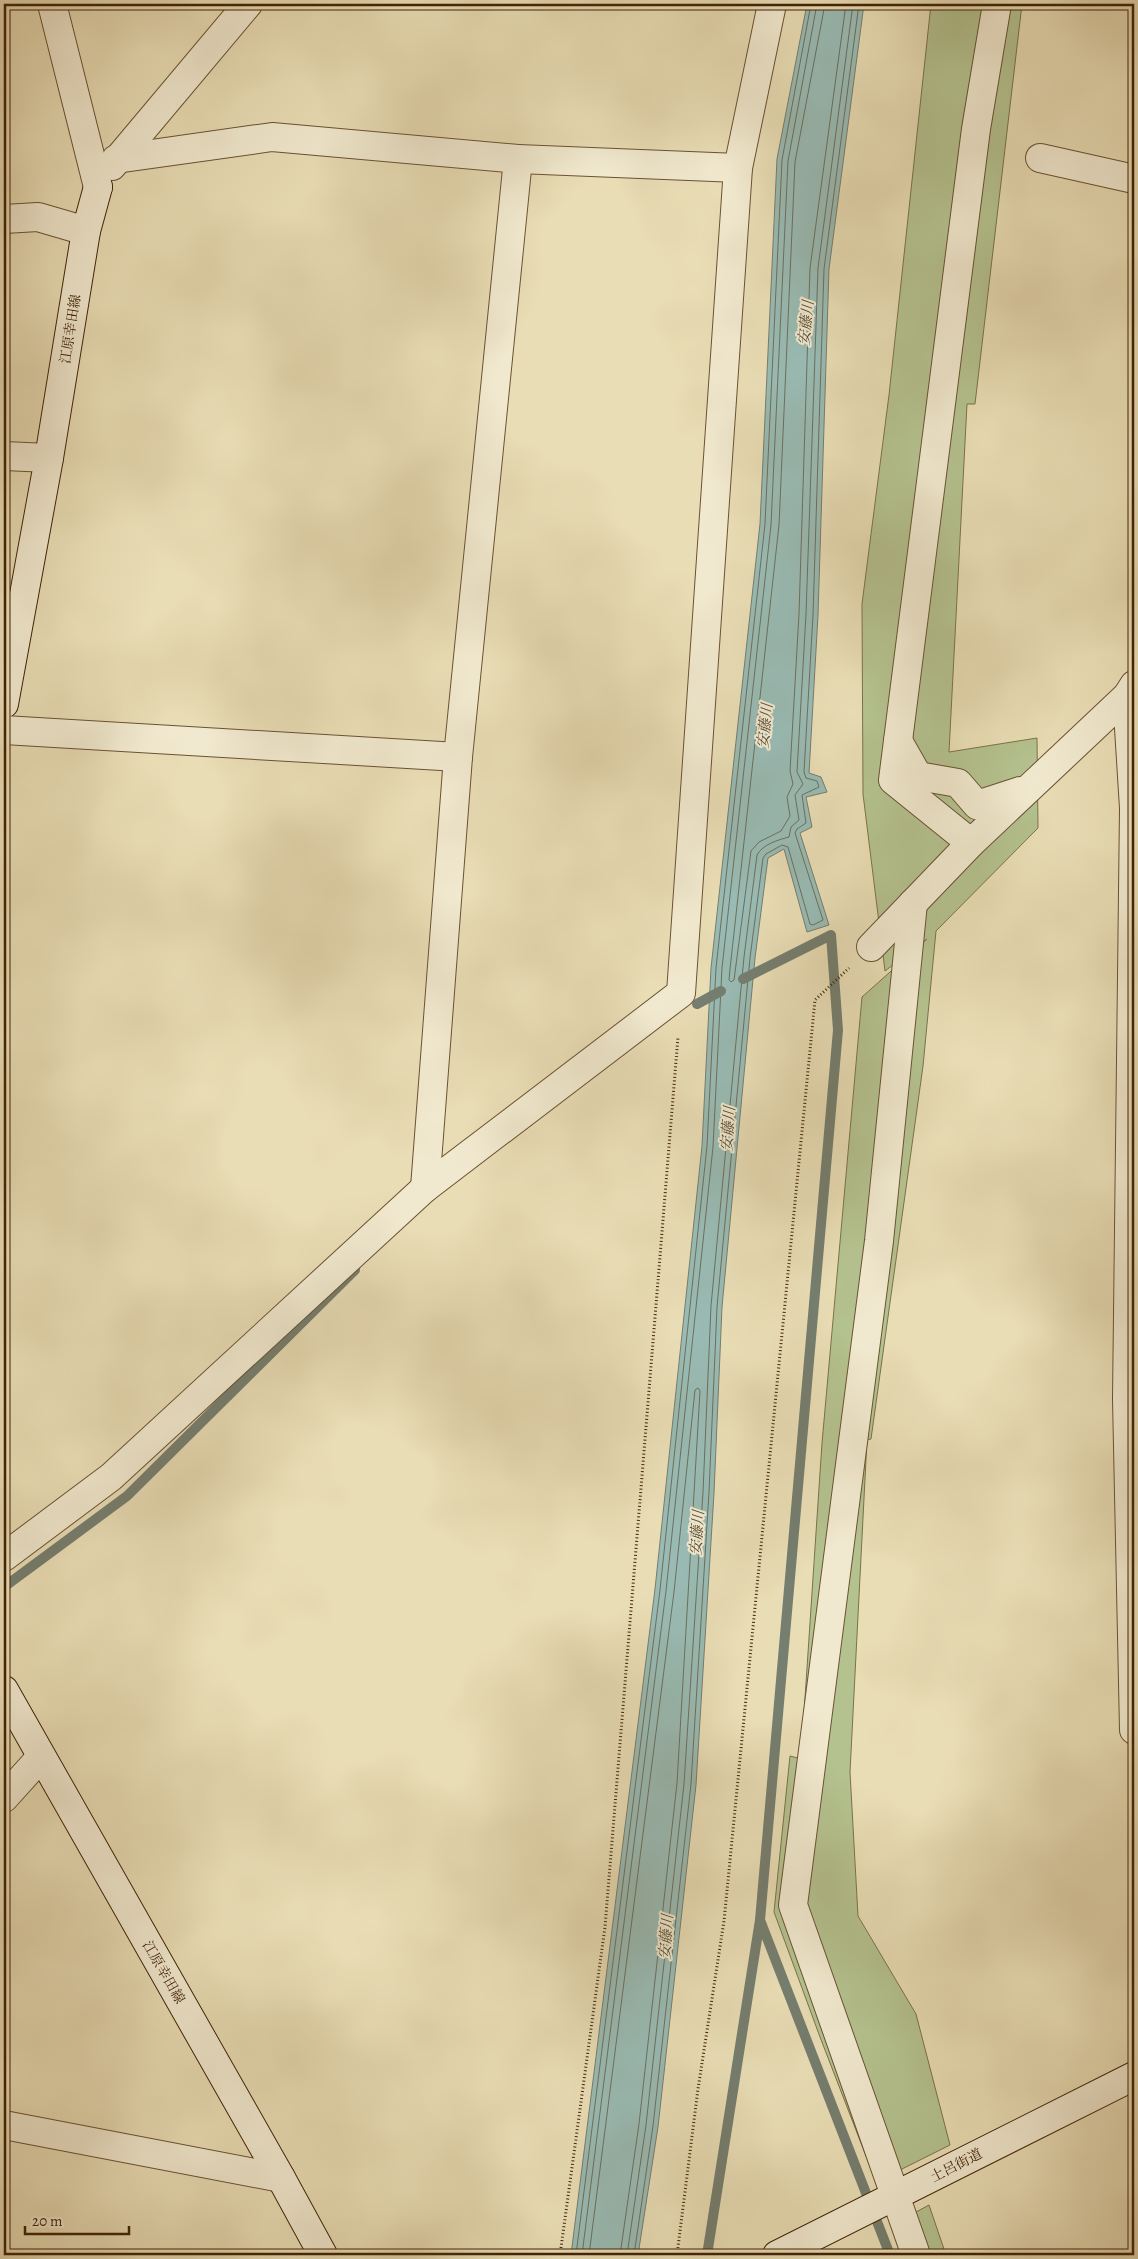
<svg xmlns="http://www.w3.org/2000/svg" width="1138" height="2259" font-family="Alegreya,'Noto Serif JP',serif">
	<rect width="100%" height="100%" fill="#e9ddb5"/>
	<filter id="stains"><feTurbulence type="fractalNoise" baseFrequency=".004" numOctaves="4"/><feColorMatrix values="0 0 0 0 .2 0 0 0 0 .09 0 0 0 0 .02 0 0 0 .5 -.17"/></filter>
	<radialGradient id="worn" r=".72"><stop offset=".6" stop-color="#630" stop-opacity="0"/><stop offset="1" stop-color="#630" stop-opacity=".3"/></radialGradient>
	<g fill="#b4c28f" stroke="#7a724b">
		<path d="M931,4H1022L975,404H967L949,752L1037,738L1038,828L936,931L923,1066L871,1439L867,1440L850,1772L858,1916L916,2014L950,2145L876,2182L820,2037L774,1912L790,1756L817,1763L801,1758L822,1443L862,997L927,939L885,971L863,794L862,604L889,395Z"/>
		<path d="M929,2205L946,2255H903L892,2225Z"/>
	</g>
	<path fill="#99bbb4" stroke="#757e6f" d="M807,4H864L829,269L818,615L809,773L821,777L827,792L806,797L812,827L800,833L829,925L807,932L784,849L768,858L755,958L722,1307L714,1493L696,1785L658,2127L638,2255H571L655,1589L702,1146L711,968L760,524L777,159Z"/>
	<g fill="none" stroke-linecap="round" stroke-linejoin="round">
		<g stroke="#6c6f5e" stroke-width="1">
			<path d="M825,4L795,162L779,525L730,969L729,980L731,982L734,980L751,851L759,842L781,831L790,816L787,797L793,784L790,771L799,614L810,268L846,4"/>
			<path d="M576,2255L660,1590L707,1146L716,968L765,524L782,160L811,4"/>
			<path d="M582,2255L666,1591L713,1147L722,968L771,525L788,161L817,4"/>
			<path d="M589,2255L674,1592L695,1390L698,1388L700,1391L677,1783L639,2124L620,2255"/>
			<path d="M627,2255L646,2125L684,1784L703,1492L711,1306L744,957L757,855C763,844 778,840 789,837L791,827L799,820L795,795L803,784L797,772L806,614L818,268L853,4"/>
			<path d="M634,2255L653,2126L691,1784L709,1492L717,1307L750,958L763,858L766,854L782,845L788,847L810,924L813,925L823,920L795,833L797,829L806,823L802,795L819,787L817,781L806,778L804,772L813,615L824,269L859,4"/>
		</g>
		<g stroke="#757e6f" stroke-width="10">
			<path d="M743,979L831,935L838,1030L760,1920L890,2255"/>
			<path d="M697,1004L721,991"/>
			<path d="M4,1587L127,1496L355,1270"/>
			<path d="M707,2255L760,1920"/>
		</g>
		<g stroke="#6a5232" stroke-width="30">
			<g id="street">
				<path d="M52,4L98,187"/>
				<path d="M1040,158L1134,179"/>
				<path d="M116,159L272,137L518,159L738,168"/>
				<path d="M112,166L248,4"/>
				<path d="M4,219L38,217L86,231"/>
				<path d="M4,456L49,458"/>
				<path d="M1127,696L1134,808L1127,1399L1134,1730"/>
				<path d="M4,730L458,757"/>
				<path d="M898,741L918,776L958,783L977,805L1020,791"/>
				<path d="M971,843L893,780L976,129L997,4"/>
				<path d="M913,903L879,1241L793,1905L916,2255"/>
				<path d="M871,947L971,843L1127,696L1134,685"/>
				<path d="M425,1188L458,757L518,159"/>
				<path d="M4,1557L111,1477L425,1188L681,993L738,168L772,4"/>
				<path d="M4,1798L41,1757"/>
				<path d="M4,2125L281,2178"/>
			</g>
		</g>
		<g stroke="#402307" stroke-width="30">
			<g id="secondary">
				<path d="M4,704L49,458L86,231L98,187"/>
				<path d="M4,1690L281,2178L323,2255"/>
				<path d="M777,2255L1134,2076"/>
			</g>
		</g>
		<g stroke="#402307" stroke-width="3" stroke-dasharray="1 2.5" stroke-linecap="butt">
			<path d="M560,2255L605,1927L678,1037"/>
			<path d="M677,2255L698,2089L724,1921L815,1000L849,968"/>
		</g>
		<use href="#street" stroke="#f1e9cf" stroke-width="28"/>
		<use href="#secondary" stroke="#f1e9cf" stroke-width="28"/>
	</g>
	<g text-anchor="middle" stroke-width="4" stroke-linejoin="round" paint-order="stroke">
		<g font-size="14" fill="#402307" stroke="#f1e9cf">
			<text transform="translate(70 329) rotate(-81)" y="5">江原幸田線</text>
			<text transform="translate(164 1972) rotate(60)" y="5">江原幸田線</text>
			<text transform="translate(956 2165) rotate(-27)" y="5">土呂街道</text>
		</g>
		<g font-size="15" font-style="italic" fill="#564932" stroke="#f1e9cf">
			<text transform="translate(806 323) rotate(-84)" y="5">安藤川</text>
			<text transform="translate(765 726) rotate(-84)" y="5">安藤川</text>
			<text transform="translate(728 1129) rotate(-86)" y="5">安藤川</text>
			<text transform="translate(697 1533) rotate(-86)" y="5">安藤川</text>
			<text transform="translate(666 1937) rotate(-86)" y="5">安藤川</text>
		</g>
	</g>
	<rect width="1138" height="2259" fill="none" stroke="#e9ddb5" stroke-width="20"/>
	<rect x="5" y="5" width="1128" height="2249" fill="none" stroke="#402307" stroke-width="2.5"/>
	<rect x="10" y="10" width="1118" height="2239" fill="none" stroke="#402307"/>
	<path d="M25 2226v8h104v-8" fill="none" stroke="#402307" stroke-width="2.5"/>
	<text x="32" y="2226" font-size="15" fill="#402307" stroke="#f1e9cf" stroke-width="4" paint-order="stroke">20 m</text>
	<rect width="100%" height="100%" filter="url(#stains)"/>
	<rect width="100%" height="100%" fill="url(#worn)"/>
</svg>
